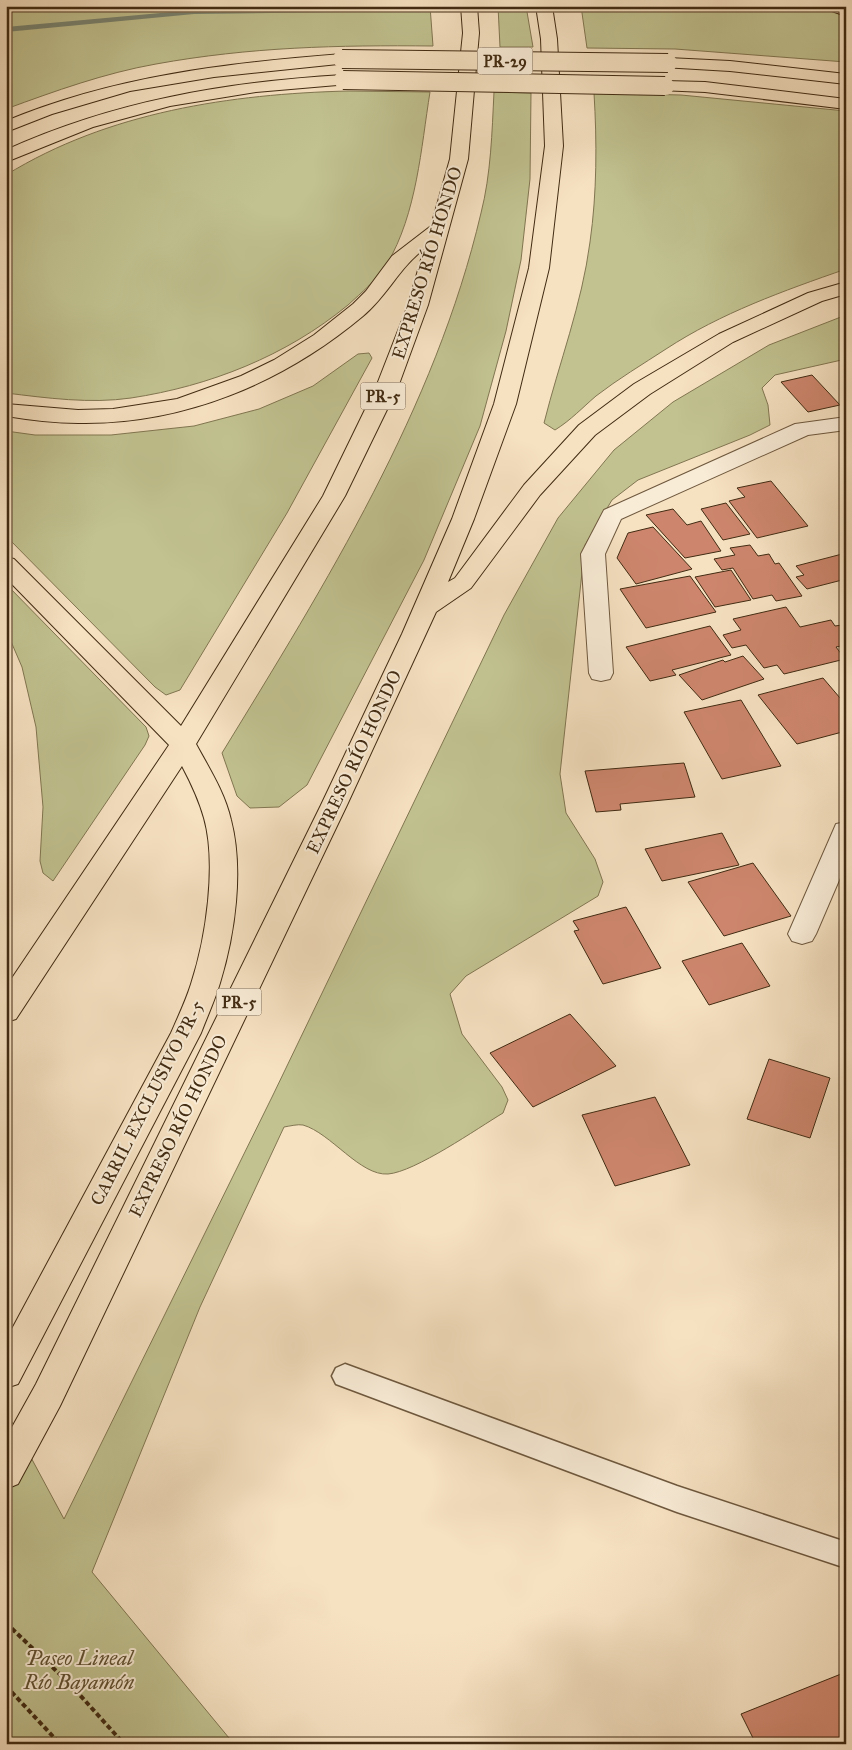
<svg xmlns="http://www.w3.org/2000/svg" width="852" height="1750" font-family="'IM FELL Great Primer',serif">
	<rect width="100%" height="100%" fill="#f6e1c1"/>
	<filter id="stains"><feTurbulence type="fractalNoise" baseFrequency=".004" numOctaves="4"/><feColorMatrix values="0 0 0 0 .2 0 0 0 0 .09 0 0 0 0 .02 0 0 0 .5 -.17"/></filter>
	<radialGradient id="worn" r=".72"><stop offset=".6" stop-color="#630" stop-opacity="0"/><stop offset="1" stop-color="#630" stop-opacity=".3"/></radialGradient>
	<g fill="#c1c290" stroke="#817651">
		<path d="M6,6H430L433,46C338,45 250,47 156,64C105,73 55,91 6,109Z"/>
		<path d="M498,6H526L533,47H500Z"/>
		<path d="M581,6H817L846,16V62L675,49L587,48Z"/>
		<path d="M348,91L430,92C421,148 417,213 387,264C378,279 361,293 348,305C286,356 210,386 131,398C90,404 47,398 6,393V175C108,112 231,94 348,91Z"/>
		<path d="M494,92L531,93L530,179L521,260L506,331L480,426L424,560L307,785L279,807L250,808L237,796L222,753C326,583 435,409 481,213C491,174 492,132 494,92Z"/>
		<path d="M594,93L681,95L846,111V269C783,291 721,313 666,349C643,364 618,379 596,396C582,408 571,420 555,430L544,423C559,363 582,304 590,242C597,193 597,142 594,93Z"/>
		<path d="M846,315V359L775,375L762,388L768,405L770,425L750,435L638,480L612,500L585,545L560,774L566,813L595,859L603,882L598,896L466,976L450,994L462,1034L502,1087L508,1100L503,1113C478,1128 415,1172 388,1174C360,1176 331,1133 303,1125C298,1124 290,1126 284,1127L200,1307L92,1572L234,1744H6V1411L64,1519L273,1095L504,615L558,518L614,450L673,402L769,345Z"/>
		<path d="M369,353L372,358L287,513L180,690L166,695L155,687L6,536V431L35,435H111L194,426L259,409L313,386L358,354Z"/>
		<path d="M6,584L146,727L149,736L145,745L53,881L43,873L40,861L43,807L36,727L22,667L6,630Z"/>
	</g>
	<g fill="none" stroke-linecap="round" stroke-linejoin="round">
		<g fill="#788371" fill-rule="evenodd">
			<path d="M620,6L607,9L603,7V6Z"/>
			<path d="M404,7L408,9L407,11L194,14L6,32V27L194,10Z"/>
		</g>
	</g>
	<g fill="#cd866d" stroke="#412b12">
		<path d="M812,375L840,405L808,412L781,382Z"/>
		<path d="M771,481L808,526L757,538L729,501L745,497L737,488Z"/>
		<path d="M726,503L750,534L723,540L701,509Z"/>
		<path d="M673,509L687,525L701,521L721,551L685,558L646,515Z"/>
		<path d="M653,527L692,569L636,584L617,558L628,533Z"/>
		<path d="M750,545L758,556L769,554L775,564L779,563L802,596L776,601L772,595L753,599L733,568L722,570L714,559L735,555L730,548Z"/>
		<path d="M846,553V579L807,589L796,577L804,575L796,566Z"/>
		<path d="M731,570L751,600L715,607L695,577Z"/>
		<path d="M690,576L716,612L646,628L620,589Z"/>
		<path d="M786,607L800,627L831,620L835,626L842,625L846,629V645L836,647L845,659L784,674L777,665L764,668L746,645L732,648L723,635L741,630L733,619Z"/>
		<path d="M710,626L731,655L672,670L676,675L650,681L626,647Z"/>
		<path d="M743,656L764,679L702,700L679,675L723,660L725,662Z"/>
		<path d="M823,678L846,705V731L797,744L758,695Z"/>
		<path d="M741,700L781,766L722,779L684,712Z"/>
		<path d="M684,763L695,797L620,804L621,810L596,812L585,771Z"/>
		<path d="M722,833L739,865L662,881L645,849Z"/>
		<path d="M753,863L791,916L724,936L688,882Z"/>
		<path d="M626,907L661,968L603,984L574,931L579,930L573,921Z"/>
		<path d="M742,943L770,986L709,1005L682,961Z"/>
		<path d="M570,1014L616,1066L533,1107L490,1053Z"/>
		<path d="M769,1059L830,1078L810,1138L747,1119Z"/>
		<path d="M655,1097L690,1165L615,1186L582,1115Z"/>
		<path d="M846,1672V1744H756L741,1714Z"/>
	</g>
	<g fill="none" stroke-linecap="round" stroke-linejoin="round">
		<g stroke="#6e583e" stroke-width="3">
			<path id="lane" d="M345,1364L677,1486L846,1542V1568L677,1512L336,1384L332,1376L336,1368Z"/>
		</g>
		<g stroke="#6e583e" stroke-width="2">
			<g id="street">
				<path d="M846,417V430L808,435L621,519L605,554L613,673L610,679L601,681L592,679L589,673L581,554L604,510L795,424Z"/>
				<path d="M846,822V864L816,934L812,941L802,944L792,941L788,934L833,831L836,824Z"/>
			</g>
		</g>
		<g stroke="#412b12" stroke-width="2">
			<g id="highway">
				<path d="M461,6H477L479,33L468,159L428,305L398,387L345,496L196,744C209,768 225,793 231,820C244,870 235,934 220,983C215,1000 207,1017 201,1033L18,1384L6,1388V1340L171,1033C178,1017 186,1000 191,984C206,939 217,864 204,818C199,800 191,783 182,766L16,1019L6,1022V987L169,745L6,578V557L14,559L181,726L323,496L376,387L408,305L424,249C399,268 387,296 363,316C283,383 183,425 78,423C54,423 30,420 6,416V404L78,410L113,409L177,399L241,376L274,360L314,335L353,304L366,291L392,256L431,226L450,159L463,33Z"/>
				<path d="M536,6H552L557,39L563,146L549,268L516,404L474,519L448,582L455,578L524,485L579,425L634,384L719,334L808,293L846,282V294L822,301L733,342L650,394L595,435L540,495L471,588L436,612L347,805L60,1406L18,1484L6,1489V1438L36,1384L321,805L402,634L452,519L494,404L529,268L545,146L541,39Z"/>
				<path d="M824,6H846V16L826,9Z"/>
				<path d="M342,54L348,55L350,59L348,63L214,77L130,91L52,114L6,132V121C114,76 227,63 342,54Z"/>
				<path d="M668,58L730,61L846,74V84L730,71L662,67L659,63L662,59Z"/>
				<path d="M343,75L349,76L352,80L349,84L256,92L170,106L93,127L6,162V150C114,101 226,82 343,75Z"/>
				<path d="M665,81L705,82L846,99V109L705,92L659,90L656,86L659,82Z"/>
			</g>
		</g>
		<g stroke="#412b12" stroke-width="4" stroke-dasharray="5 3" stroke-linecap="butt">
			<path d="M6,1623L70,1684L124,1744"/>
			<path d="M6,1686L60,1744"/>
		</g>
		<use href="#lane" fill="#f9ecd7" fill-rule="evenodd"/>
		<use href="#street" fill="#f9ecd7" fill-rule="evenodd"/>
		<use href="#highway" fill="#f6e1c1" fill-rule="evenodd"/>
		<g stroke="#412b12" stroke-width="20" stroke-linecap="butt">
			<g id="highway-bridge">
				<path d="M342,59L668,63"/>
				<path d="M343,80L665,86"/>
			</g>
		</g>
		<use href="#highway-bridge" stroke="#f6e1c1" stroke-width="18"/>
	</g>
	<g text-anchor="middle" stroke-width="4" stroke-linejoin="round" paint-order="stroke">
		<g fill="#f9ecd7" stroke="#78654d" stroke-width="1">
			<rect x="477.5" y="47.5" width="55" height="27" rx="4"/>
			<rect x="360.5" y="382.5" width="45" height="27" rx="4"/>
			<rect x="216.5" y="988.5" width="45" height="27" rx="4"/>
		</g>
		<g font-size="16" font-weight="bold" fill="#412b12">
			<text x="505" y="67">PR-29</text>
			<text x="383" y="402">PR-5</text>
			<text x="239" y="1008">PR-5</text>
		</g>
		<g font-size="18" fill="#412b12" stroke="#f9ecd7">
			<text transform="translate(427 263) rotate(-73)" y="6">EXPRESO RÍO HONDO</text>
			<text transform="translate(354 762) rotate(-65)" y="6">EXPRESO RÍO HONDO</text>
			<text transform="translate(147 1103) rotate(-63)" y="6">CARRIL EXCLUSIVO PR-5</text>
			<text transform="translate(178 1126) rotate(-64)" y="6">EXPRESO RÍO HONDO</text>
		</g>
		<g font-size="21" font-style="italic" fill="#615132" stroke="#f9ecd7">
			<text x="79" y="1665">Paseo Lineal<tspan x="79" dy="24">Río Bayamón</tspan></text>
		</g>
	</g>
	<rect width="852" height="1750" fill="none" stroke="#f6e1c1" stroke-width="25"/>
	<rect x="8" y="8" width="837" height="1735" fill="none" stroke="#412b12" stroke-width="2.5"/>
	<rect x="12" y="12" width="827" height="1725" fill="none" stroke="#412b12"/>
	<rect width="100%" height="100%" filter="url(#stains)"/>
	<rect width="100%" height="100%" fill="url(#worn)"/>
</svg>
